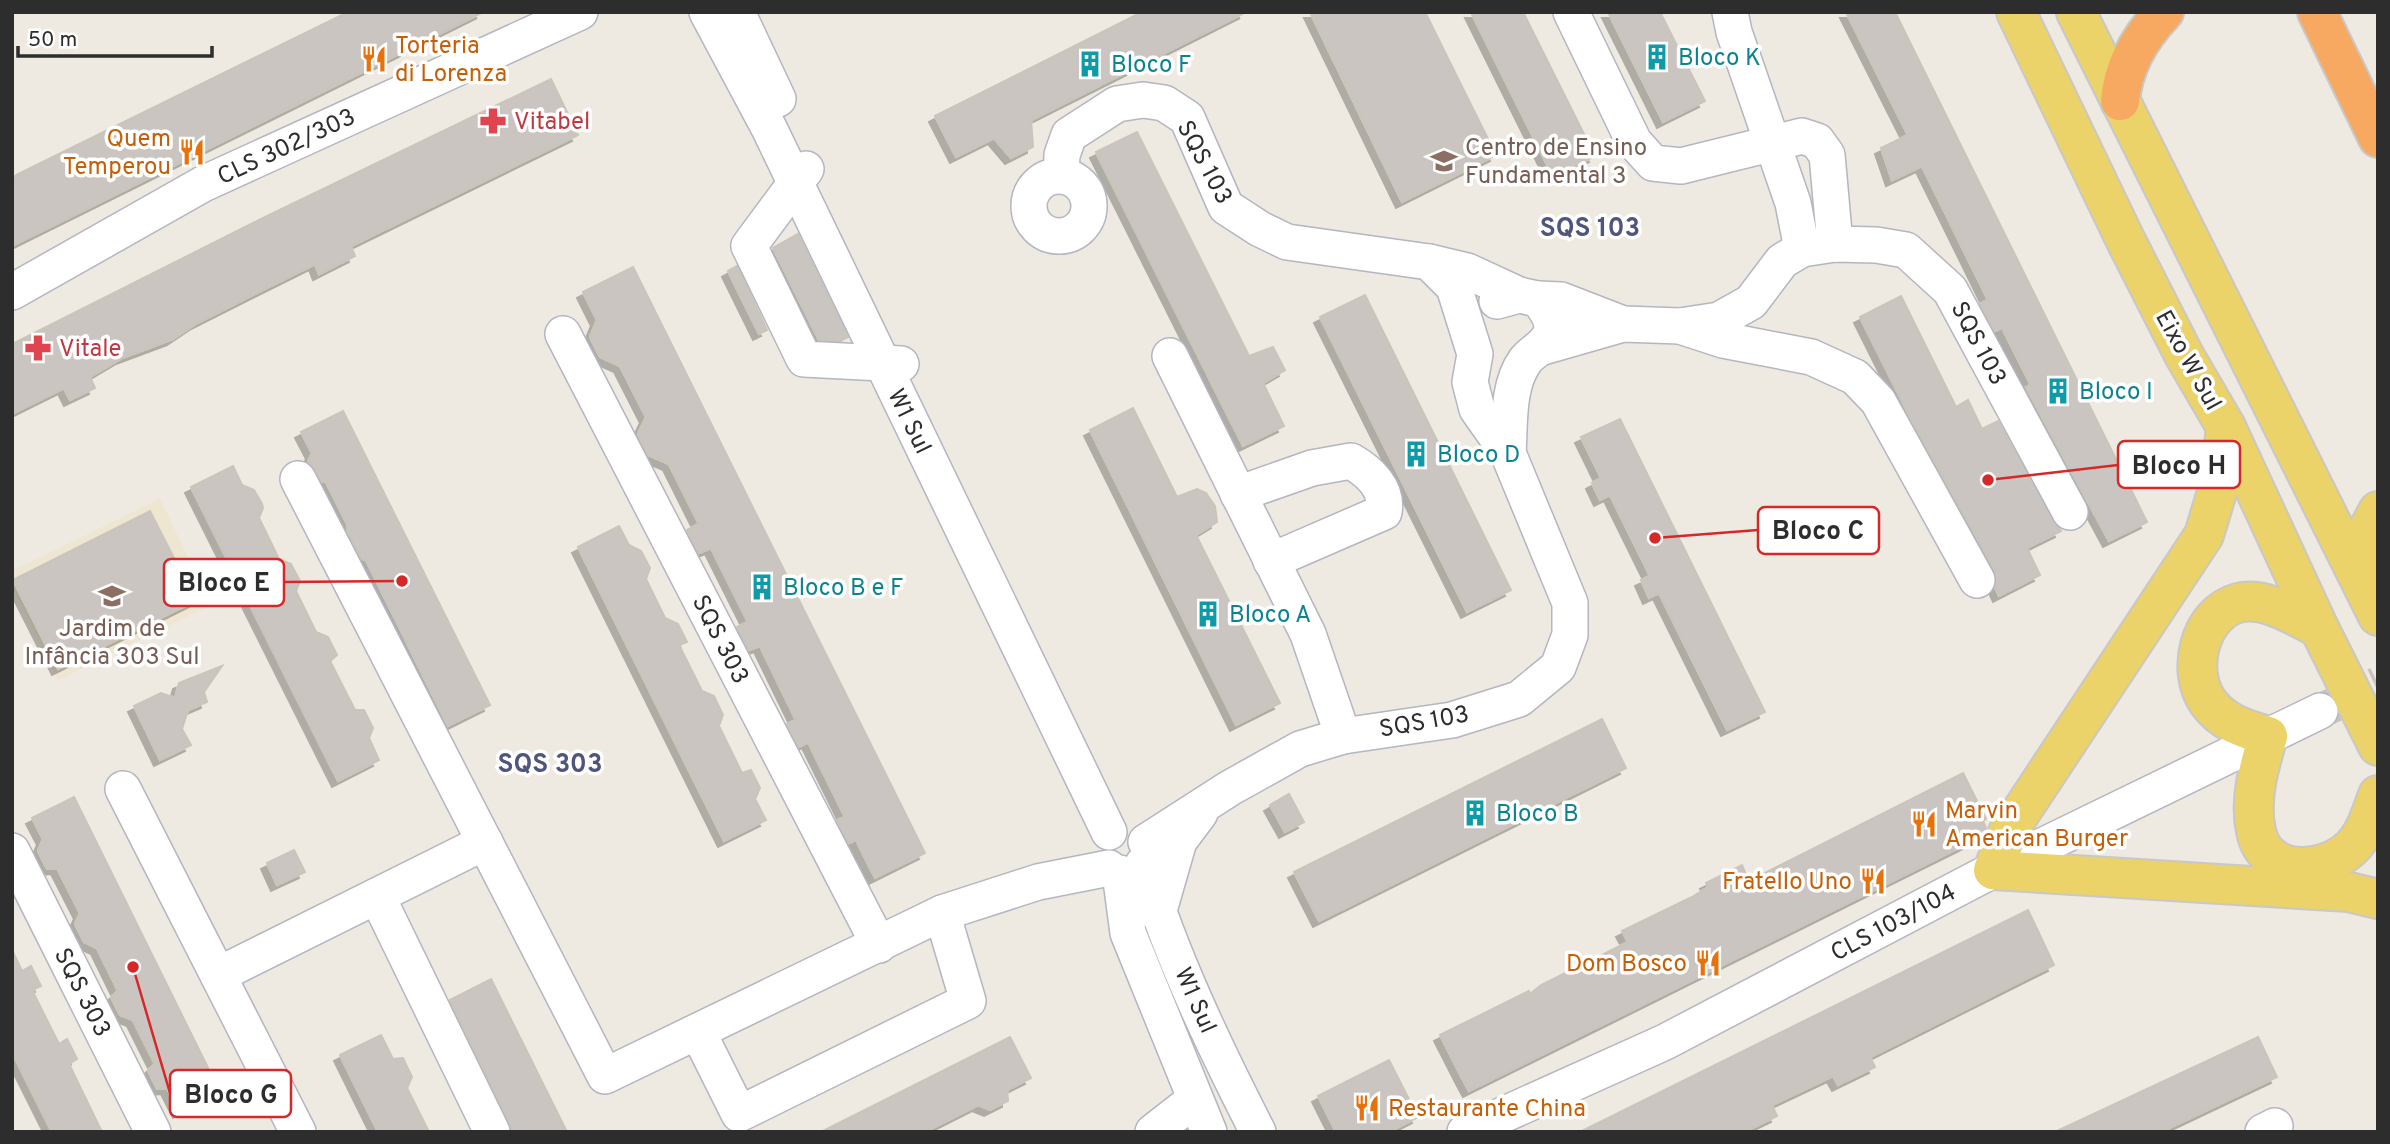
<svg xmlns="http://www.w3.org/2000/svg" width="2390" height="1144" font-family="Overpass,sans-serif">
	<defs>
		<filter id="shadow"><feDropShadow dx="-6" dy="6" stdDeviation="0" flood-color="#0004"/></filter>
	</defs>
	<rect width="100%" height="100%" fill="#eee9e1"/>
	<path fill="#eee6d1" d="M160,499L211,605L58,680L12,586V571Z"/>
	<g fill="#cac5c0" stroke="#c9c5ba" stroke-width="2" filter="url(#shadow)">
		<path d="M348,12H483L12,246V180L16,175Z"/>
		<path d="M1142,12H1246L1031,120L1033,147L1011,158L994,138L956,157L935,116Z"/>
		<path d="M1310,12H1425L1496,155L1402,202Z"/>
		<path d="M1471,12H1523L1595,156L1553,177Z"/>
		<path d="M1608,12H1660L1705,101L1663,122Z"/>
		<path d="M1846,12H1895L2147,522L2109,541L2026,387L2031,385L2002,328L1995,331L1980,304L1988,300L1922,166L1892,180L1881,148L1908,135Z"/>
		<path d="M551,79L578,135L351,246L355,256L319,274L315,264L197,323L173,339L122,358L90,377L95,388L70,400L64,388L12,414V344L261,219Z"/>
		<path d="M1137,132L1249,356L1273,347L1285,370L1263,383L1284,426L1243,446L1096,152Z"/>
		<path d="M798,234L848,337L840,341L819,340L773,248Z"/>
		<path d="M737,266L767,330L759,334L728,271Z"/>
		<path d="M633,267L925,853L875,878L856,840L849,843L837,820L845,817L808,742L799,747L787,724L796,720L760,646L749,650L737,627L748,622L711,548L699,553L687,530L699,524L669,464L648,455L643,445L638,434L646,417L620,366L600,357L590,337L597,320L583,292Z"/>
		<path d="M1365,295L1511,590L1467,612L1320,317Z"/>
		<path d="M1901,296L1956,407L1968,400L1982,429L1998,421L2061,531L2027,548L2040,575L1999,596L1995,587V570L1911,419L1860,317Z"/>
		<path d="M1133,408L1177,497L1197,489L1206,493L1215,506L1217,522L1196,535L1280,703L1236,725L1090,430Z"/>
		<path d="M343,411L490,705L448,726L366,560L362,559L347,530L348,526L326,482H322L308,462L312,453L301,432Z"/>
		<path d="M1620,419L1765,712L1727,730L1659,593L1649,598L1641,580L1650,576L1610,495L1600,500L1592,483L1601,478L1581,437Z"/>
		<path d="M233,466L242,485L254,490L262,504L263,508L259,518L279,559L291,564L300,581L296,591L316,632L328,637L337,655L330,661L355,710H364L373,728L369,738L379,760L338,781L191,487Z"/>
		<path d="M150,511L178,566L182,565L195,589L191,592L195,601L58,669L13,580Z"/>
		<path d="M619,526L629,545L641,551L650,568L646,579L665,618L678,624L687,642L679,645L702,691L714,696L723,715L719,726L742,773L751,770L760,788L755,799L766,820L724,841L578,547Z"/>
		<path d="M222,666L204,692L207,702L188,710L182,729L191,745L160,760L134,706L161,693L175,698L179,683Z"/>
		<path d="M1602,719L1626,768L1319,921L1294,872Z"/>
		<path d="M1963,773L1986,819L1983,821L1986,828L1983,836L1469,1091L1463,1080L1440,1035L1529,991L1530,994L1541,985L1628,942L1622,931L1692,897L1708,887L1706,883L1742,865L1749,881Z"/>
		<path d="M1289,794L1304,822L1285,832L1270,805Z"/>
		<path d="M74,797L220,1092L179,1112L167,1088L157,1089L148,1070L155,1064L133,1020L120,1015L111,997L118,991L97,948L84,942L75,924L80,913L57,868L47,869L38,851L43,839L32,818Z"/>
		<path d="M294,850L305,872L277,885L267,863Z"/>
		<path d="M2028,910L2054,965L1870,1057L1875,1067L1838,1085L1833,1076L1772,1105L1777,1116L1744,1132H1580Z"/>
		<path d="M12,950L22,971L31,966L41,986L32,990L59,1044L67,1039L77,1059L69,1064L102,1132H52L12,1052Z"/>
		<path d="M491,979L567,1132H515L511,1127L450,1000Z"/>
		<path d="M381,1035L393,1059L403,1058L412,1077L407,1088L429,1132H378L340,1055Z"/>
		<path d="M1010,1037L1031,1078L1007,1090L1008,1101L990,1110L978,1105L925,1132H821Z"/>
		<path d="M2258,1037L2277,1077L2161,1132H2055Z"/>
		<path d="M1389,1060L1418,1117L1389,1132H1336L1318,1096Z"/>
	</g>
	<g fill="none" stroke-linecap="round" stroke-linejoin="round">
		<path stroke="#c7c3bd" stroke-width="35" stroke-dasharray="35 18" stroke-linecap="butt" d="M2327,708L2378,684"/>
		<g stroke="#b4b6c0" stroke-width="38">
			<g id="minor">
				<path d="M707,12L769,128L1109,832"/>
				<path d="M737,12L778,99"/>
				<path d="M1571,12L1634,142L1653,163L1681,166L1802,136L1817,141L1827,155L1835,244"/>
				<path d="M1730,12L1734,32L1793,203L1802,249"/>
				<path d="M806,169L749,246L804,359L901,364"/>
				<circle cx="1059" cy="206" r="30"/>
				<path d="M1061,176L1062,155L1069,135L1117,104L1143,100L1164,103L1187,118L1226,207L1260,229L1287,242L1429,262L1467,271L1519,295"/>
				<path d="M12,292L203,184L580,12"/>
				<path d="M1538,299L1561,300L1623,324"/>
				<path d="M1497,301L1519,295L1538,299C1545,308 1555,320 1551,333C1546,347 1532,351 1525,361C1507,386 1510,424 1508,453"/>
				<path d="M1680,326L1719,320L1751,302L1782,261L1802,249L1835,244L1876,245L1906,250L1950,290L2070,512"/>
				<path d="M563,334L879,945"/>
				<path d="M1543,347L1623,324L1680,326L1723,340L1811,357L1855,377L1878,401L1977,580"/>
				<path d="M298,479L605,1076L942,913L1038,882L1109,868"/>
				<path d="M1238,494L1312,468L1351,461C1370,472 1388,489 1384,512L1271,561"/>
				<path d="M1343,736L1452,720L1519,699L1558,667L1570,635V603L1508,453L1477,409L1470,382L1475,354L1454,287L1429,262"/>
				<path d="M123,789L298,1132"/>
				<path d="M1146,842L1230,788L1300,749L1343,736L1308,634L1170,356"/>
				<path d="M12,851L153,1132"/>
				<path d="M1143,864C1171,956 1214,1046 1258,1132"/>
				<path d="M1120,873L1128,933L1209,1132"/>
				<path d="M377,896L492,1132"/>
				<path d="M1158,914L1179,841L1200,813"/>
				<path d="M218,975L485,842"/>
				<path d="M698,1032L739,1114L968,1001L942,913"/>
				<path d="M1153,1132L1194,1100"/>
				<path d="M1465,1132L1665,1042L1993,870L2320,711"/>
				<path d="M2263,1132L2275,1126"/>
			</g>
		</g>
		<g stroke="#c8c8c8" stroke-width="42">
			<g id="major">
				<path d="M2016,12L2125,239L2184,355L2226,427L2319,628L2378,746"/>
				<path d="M2076,12L2378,616"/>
				<path d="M2226,427L2220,482L2204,535L2009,830L1993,870L2349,892L2378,899"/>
				<path d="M2361,579L2367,532L2378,511"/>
				<path d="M2319,628C2296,617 2265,596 2238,603C2199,614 2186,671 2208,702C2223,723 2245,729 2268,736C2259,766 2249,800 2256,831C2265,877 2324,875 2352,847C2366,833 2371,813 2378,795"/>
			</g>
		</g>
		<g stroke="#c8c8c8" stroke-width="42">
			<g id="highway">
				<path d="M2317,12L2378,138"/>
				<path d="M2120,101C2123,65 2140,37 2164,12"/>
			</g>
		</g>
		<use href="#minor" stroke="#fff" stroke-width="35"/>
		<use href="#major" stroke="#ebd269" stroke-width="38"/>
		<use href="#highway" stroke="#f7a962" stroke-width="38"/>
	</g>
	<defs>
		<g id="building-bare" transform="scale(2.1)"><path d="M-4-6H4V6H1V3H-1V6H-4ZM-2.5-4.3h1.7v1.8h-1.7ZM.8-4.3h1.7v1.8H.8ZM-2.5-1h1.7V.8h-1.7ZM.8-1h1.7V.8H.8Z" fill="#0f9aa8" stroke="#fff" stroke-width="2.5" paint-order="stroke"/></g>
		<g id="restaurant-bare" transform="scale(2.1)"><path d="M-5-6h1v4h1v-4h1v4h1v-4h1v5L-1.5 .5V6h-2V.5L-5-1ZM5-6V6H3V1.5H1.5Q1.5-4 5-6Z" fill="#e8710a" stroke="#fff" stroke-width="2.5" paint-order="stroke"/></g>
		<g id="pharmacy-bare" transform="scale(2.1)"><path d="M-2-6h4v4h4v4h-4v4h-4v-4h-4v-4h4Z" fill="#e0444e" stroke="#fff" stroke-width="2.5" paint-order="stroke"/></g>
		<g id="school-bare" transform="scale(2.1)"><path d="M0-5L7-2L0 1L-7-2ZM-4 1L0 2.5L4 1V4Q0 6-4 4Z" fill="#8d6e63" stroke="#fff" stroke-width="2.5" paint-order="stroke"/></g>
	</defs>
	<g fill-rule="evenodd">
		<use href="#building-bare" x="1657" y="57"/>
		<use href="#restaurant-bare" x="374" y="59"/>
		<use href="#building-bare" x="1090" y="64"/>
		<use href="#pharmacy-bare" x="493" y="121"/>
		<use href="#restaurant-bare" x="192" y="152"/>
		<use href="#school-bare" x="1444" y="161"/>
		<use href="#pharmacy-bare" x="38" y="348"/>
		<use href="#building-bare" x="2058" y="391"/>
		<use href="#building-bare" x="1416" y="454"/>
		<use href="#building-bare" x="762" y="587"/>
		<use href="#school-bare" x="112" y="596"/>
		<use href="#building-bare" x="1208" y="614"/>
		<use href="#building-bare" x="1475" y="813"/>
		<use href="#restaurant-bare" x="1924" y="824"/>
		<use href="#restaurant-bare" x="1873" y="881"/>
		<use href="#restaurant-bare" x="1708" y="963"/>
		<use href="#restaurant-bare" x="1367" y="1108"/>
	</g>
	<g text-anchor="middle" stroke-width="7" stroke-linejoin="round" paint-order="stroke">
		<g font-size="24" fill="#c56008" stroke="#fff" text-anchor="start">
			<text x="395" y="53">Torteria<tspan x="395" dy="28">di Lorenza</tspan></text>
			<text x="171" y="146" text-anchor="end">Quem<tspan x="171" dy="28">Temperou</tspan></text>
			<text x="1945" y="818">Marvin<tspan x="1945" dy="28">American Burger</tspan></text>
			<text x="1852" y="889" text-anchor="end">Fratello Uno</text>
			<text x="1687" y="971" text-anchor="end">Dom Bosco</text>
			<text x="1388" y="1116">Restaurante China</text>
		</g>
		<g font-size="24" fill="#0d838f" stroke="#fff" text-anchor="start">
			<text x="1678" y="65">Bloco K</text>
			<text x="1111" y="72">Bloco F</text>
			<text x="2079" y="399">Bloco I</text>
			<text x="1437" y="462">Bloco D</text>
			<text x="783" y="595">Bloco B e F</text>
			<text x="1229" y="622">Bloco A</text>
			<text x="1496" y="821">Bloco B</text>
		</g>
		<g font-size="24" fill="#be3a42" stroke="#fff" text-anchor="start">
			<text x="514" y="129">Vitabel</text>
			<text x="59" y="356">Vitale</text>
		</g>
		<g font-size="24" fill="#2d2d2d" stroke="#fff">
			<text transform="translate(286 146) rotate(-25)" y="8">CLS 302/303</text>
			<text transform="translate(1205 162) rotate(62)" y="8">SQS 103</text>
			<text transform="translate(1979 343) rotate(62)" y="8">SQS 103</text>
			<text transform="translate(2189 360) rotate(61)" y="8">Eixo W Sul</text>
			<text transform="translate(910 421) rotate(64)" y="8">W1 Sul</text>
			<text transform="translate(721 639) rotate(63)" y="8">SQS 303</text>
			<text transform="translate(1424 721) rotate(-10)" y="8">SQS 103</text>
			<text transform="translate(1893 922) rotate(-28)" y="8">CLS 103/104</text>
			<text transform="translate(83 992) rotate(63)" y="8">SQS 303</text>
			<text transform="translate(1196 1000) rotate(66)" y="8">W1 Sul</text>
		</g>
		<g font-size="24" fill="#785e54" stroke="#fff" text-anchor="start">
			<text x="1465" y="155">Centro de Ensino<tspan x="1465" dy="28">Fundamental 3</tspan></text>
			<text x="112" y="636" text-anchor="middle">Jardim de<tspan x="112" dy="28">Infância 303 Sul</tspan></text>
		</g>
		<g font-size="26" font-weight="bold" fill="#4f557c" stroke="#fff">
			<text x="1590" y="236">SQS 103</text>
			<text x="550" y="772">SQS 303</text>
		</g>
	</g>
	<path fill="none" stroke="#d62828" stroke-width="2.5" d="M1988 480L2118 465M1655 538L1758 530M402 581L284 582M133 967L170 1093"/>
	<g fill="#d62828" stroke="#fff" stroke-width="2.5">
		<circle cx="1988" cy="480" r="7"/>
		<circle cx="1655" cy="538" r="7"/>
		<circle cx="402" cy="581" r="7"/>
		<circle cx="133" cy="967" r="7"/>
	</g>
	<g fill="#fff" stroke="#d62828" stroke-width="2.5">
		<rect x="2118" y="441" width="122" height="47" rx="7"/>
		<rect x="1758" y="507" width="121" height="47" rx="7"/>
		<rect x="164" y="559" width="120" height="47" rx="7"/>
		<rect x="170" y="1070" width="121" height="47" rx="7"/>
	</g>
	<g font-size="26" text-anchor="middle" font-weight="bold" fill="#2d2d2d">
		<text x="2179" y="474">Bloco H</text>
		<text x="1818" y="539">Bloco C</text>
		<text x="224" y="591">Bloco E</text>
		<text x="231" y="1103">Bloco G</text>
	</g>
	<rect width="2390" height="1144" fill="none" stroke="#2d2d2d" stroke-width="28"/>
	<path d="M18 46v10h194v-10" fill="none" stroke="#2d2d2d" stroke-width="3.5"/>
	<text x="28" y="46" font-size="21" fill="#2d2d2d" stroke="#ffffff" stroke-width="5" paint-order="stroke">50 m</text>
</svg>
